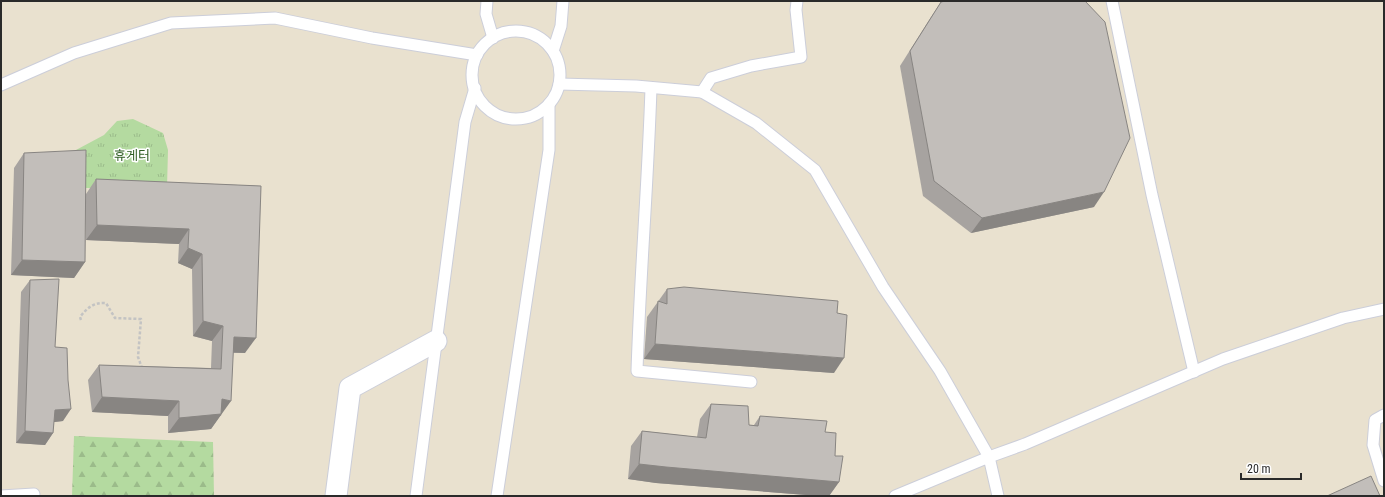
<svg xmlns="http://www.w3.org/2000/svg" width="1385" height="497" font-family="'Roboto Condensed','Noto Sans KR',sans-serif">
	<defs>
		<pattern id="grass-tufts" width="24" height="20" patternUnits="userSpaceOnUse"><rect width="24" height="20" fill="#b4daa0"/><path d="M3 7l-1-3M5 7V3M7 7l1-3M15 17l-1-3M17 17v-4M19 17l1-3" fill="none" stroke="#9bbb8a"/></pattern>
		<pattern id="forest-firs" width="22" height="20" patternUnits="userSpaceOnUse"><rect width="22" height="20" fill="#b4daa0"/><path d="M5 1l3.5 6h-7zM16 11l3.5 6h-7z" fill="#9bbb8a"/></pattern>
	</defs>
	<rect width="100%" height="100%" fill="#eae4dd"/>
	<rect fill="#e9e1cf" x="1" y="1" width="1383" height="495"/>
	<path fill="url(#grass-tufts)" d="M133,119L163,133L168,150L167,188H80L76,150L104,135L117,121Z"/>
	<path fill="url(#forest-firs)" d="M74,436L213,442L214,496H72Z"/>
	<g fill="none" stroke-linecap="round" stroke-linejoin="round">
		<g stroke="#ccced9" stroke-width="13">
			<g id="service">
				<path d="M487,1L486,14L493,38"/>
				<path d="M1112,1L1152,195L1194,372"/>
				<circle cx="516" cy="75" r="44"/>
				<path d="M553,51L561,26L563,1"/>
				<path d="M559,84L636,86L702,92L756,123L815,170L883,287L940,371L989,457L1025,444L1223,359L1343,318L1384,309"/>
				<path d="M1,85L74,53L171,23L275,18L372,38L477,55"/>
				<path d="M651,88C648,182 640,276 637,371L751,382"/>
				<path d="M702,92L711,78L751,66L801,57L796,10L797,1"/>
				<path d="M1384,415L1375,420L1373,445L1384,481"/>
				<path d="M1,496L34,494"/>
				<path d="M416,496L465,122L475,88"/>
				<path d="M497,496L549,150V104"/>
				<path d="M895,496L989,457L998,496"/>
			</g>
		</g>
		<g stroke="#ccced9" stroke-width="23">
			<path id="minor" d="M336,496L350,388L436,341"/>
		</g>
		<path stroke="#c3c3c3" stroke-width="2.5" stroke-dasharray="3 2" stroke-linecap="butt" d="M81,320L80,317C87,308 94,302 106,303L115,318L141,319L138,357L142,368"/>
		<use href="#service" stroke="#fff" stroke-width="11"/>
		<use href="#minor" stroke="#fff" stroke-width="21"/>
	</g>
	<g fill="#a7a3a0">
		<path d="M941,2L1094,207L971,233L923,196L900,66L931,17Z"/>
		<path d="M24,153L86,194L96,179L261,186L245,353H233L221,416H220L211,429L168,433V416L92,412L88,380L99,365L211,368L212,341L193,336L192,269L178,263L179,244L86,240V195L85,262L74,278L11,275L14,168Z"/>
		<path d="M30,280L63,421L54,422L53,433L45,445L16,443L21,292Z"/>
		<path d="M667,289L834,373L644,359L647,317Z"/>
		<path d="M711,404L749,425H754L760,416L825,432L835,456L839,482L829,496H819L656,483L628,479L631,446L642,431L697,437L700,419Z"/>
	</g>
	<g fill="#888582">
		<path d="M1104,192L1094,207L971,233L982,218Z"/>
		<path d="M97,225L189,229L179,244L86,240Z"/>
		<path d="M188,248L202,254L192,269L178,263Z"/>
		<path d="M22,260L85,262L74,278L11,275Z"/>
		<path d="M203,321L223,326L212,341L193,336Z"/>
		<path d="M234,337L256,338L245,353L223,352Z"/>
		<path d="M655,344L844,358L834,373L644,359Z"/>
		<path d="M102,397L179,401L168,416L92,412Z"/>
		<path d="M222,399L231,401L211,429L168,433L179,418Z"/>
		<path d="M71,409L63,421L46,423L55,410Z"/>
		<path d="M25,431L53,433L45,445L16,443Z"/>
		<path d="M639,464L839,482L829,496H819L656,483L628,479Z"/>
	</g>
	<g fill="#c2beba" stroke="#888582">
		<path d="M945,1H1085L1105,22L1130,138L1104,192L982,218L934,181L910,51L941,2Z"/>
		<path d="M86,150L85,262L22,260L24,153Z"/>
		<path d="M96,179L261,186L256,338L234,337L231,401L222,399L221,414L179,418V401L102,397L99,365L221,369L223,326L203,321L202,254L188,248L189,229L97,225Z"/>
		<path d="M59,279L55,347L67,348L68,380L71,409L55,410L53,433L25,431L30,280Z"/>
		<path d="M684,287L838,301L837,313L847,315L844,358L655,344L658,301L667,304V289Z"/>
		<path d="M711,404L748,406L749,425L758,426L760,416L827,421L825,432L836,433L835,456H843L839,482L666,467L639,464L642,431L706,438Z"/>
		<path d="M1371,476L1380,496H1327Z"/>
	</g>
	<g text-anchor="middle" stroke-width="3" stroke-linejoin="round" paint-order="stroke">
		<g font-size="13" fill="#2f5d23" stroke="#fff">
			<text x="132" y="160">휴게터</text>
		</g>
	</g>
	<rect width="1385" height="497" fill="none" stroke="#2a2a2a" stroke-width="4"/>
	<path d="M1241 473v6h60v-6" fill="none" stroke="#2a2a2a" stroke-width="2"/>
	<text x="1247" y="473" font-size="12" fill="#2a2a2a" stroke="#ffffff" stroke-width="3" paint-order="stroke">20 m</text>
</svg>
